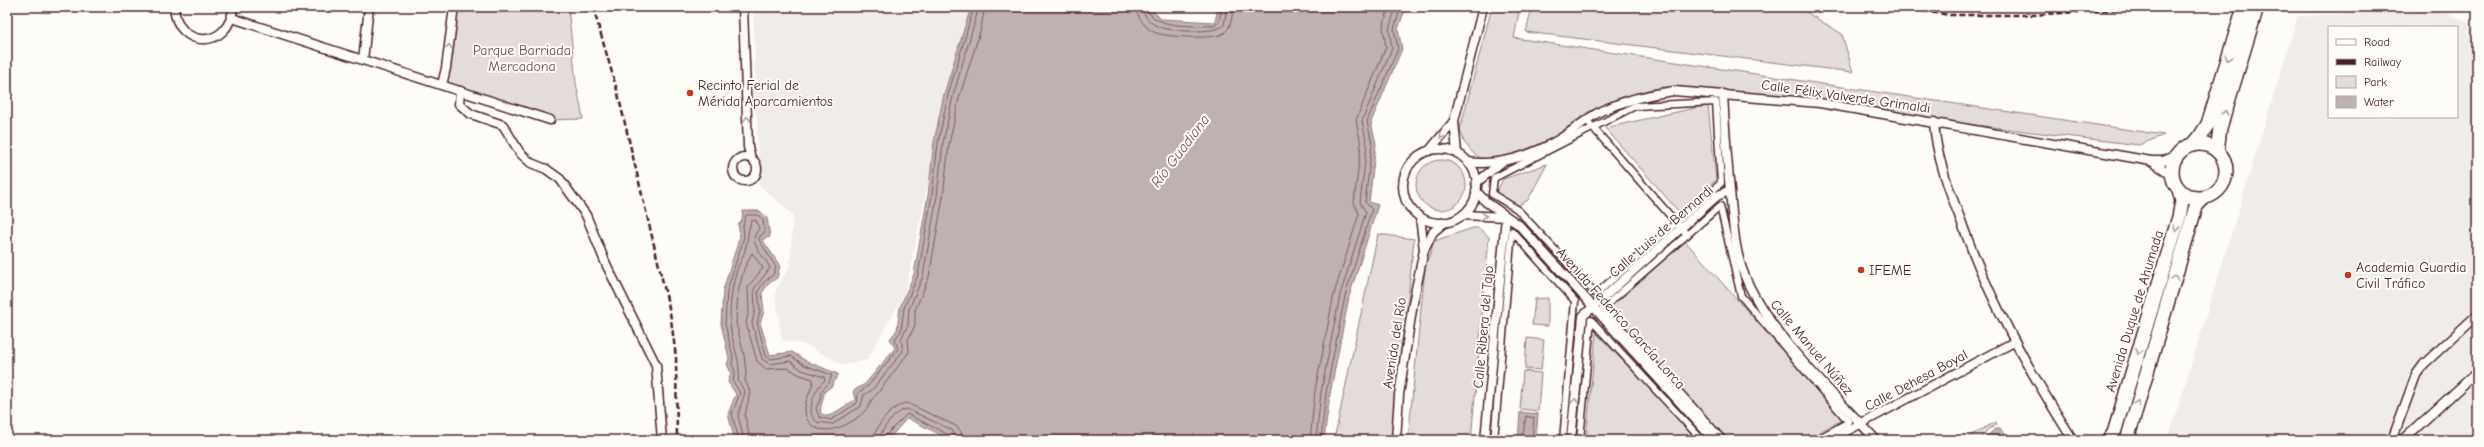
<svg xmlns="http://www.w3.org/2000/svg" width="2484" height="447" font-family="'Comic Neue',sans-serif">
	<rect width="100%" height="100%" fill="#fdfcf7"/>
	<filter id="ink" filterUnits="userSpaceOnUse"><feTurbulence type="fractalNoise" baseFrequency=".025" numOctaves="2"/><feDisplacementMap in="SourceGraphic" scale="8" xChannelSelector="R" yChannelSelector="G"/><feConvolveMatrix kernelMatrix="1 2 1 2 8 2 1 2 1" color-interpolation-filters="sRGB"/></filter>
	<g filter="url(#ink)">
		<g fill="#f0ece8" fill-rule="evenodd">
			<path d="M753,7H971L930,173L905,293L867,360L843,365L807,345L782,340L775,292L790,266L793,215L759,185Z"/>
			<path d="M2441,11L2477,26V440H2168L2298,16ZM2329,27H2457V117H2329Z"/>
		</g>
		<g fill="#e3dcda" stroke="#967e82">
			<path d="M451,7H568L576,83L583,119L550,120L442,85Z"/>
			<path d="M1492,7H1520L1514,38L2164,135L2139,145L1663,87L1622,97L1588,112L1550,140L1497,160H1484L1474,154L1464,142L1460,129Z"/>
			<path d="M1532,7H1798L1842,34L1853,72L1526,32Z"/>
			<path d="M1708,105L1716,180L1680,213L1605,128Z"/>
			<circle cx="1441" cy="185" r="25"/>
			<path d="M1547,164L1528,200L1517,206L1496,193L1503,179Z"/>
			<path d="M1473,228H1479L1489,237L1471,440H1408L1426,258H1429L1434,241Z"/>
			<path d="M1378,234L1414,239L1394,440H1334Z"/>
			<path d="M1685,241L1843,419L1805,440H1726L1607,307Z"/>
			<path d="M1548,298V326L1532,325L1535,299Z"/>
			<path d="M1596,333L1699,440H1586Z"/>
			<path d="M1527,338L1544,340L1541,370L1525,369Z"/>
			<path d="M1523,371L1541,373L1538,411L1520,409Z"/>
			<path d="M1996,422L1997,425L1988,429L1980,440H1966L1971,435Z"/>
		</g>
		<g fill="#c0b1b1" stroke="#91777b">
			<path d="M971,7H1149L1161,19L1215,22L1218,7H1406L1398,29L1402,49L1371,122L1376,144L1369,202L1378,205L1349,297L1330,394L1324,440H951L907,418L888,440H736L734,437L728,414L736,394L728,382L731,372L727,365L729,358L721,324L723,290L740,236L738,224L742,220L743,211H760L767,218L770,237L762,239L780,266L777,278L768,284L762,293L764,311L760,323L770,355L792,352L806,361L838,374L832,386L824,392C824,400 819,406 821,414L829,416L855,400L853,391L865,384L895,348L890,339L897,330L900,307L914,274L928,195L934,142L944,94Z"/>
			<path d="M1520,412L1538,414L1536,440H1518Z"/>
			<path d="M1995,429H2000L2005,434L2002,440H1983Z"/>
		</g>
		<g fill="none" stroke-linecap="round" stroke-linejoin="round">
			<g stroke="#795961" stroke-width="1">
				<path d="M1136,7C1136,17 1147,30 1156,33C1168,37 1215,40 1224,33C1231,28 1233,15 1233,7"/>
				<path d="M1142,7C1142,14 1150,23 1157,26C1166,32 1217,34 1224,25L1227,7"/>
				<path d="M1147,7C1150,30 1198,25 1214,26L1219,22L1222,7"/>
				<path d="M739,440L732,414L740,393L733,381L735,371L732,364L733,357L725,324L727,291L744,237L743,226L746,215H758L763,220L765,232L760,236L759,240L776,267L773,275L765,281L758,291L760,311L757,323L766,356L771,359L791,356L804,365L832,375L829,383L821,391L820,400L816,408L819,417L831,420L857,403L858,393L868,386L898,349L895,339L901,331L904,308L918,275L932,195L938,143L948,95L974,7"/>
				<path d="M744,440L738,415L745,392L738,381C743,361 730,342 730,321C730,303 732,284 738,267C740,261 744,256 745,250C748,240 748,230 751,221L756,220L759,229C746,242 764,255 770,268L754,289L755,310L752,323L762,359L770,364L790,361L802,370L824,377L825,380C815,388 804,413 817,422L833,424L861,406L864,395L872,390L903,351L901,339L908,325L909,309L923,276L937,196L943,143L953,96L979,7"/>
				<path d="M750,440L745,416L750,392L745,380L746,372L744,355L736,323L738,292L744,269L752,253L763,268L748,287L749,310L746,323L757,361L766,369L788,368L800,375L813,379C813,389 804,400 805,411C806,420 810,426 819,429C835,433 854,422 865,411C871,404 869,401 877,394L909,352L908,340L915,325V310L929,277L943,197L949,144L959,98L980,32L985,7"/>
				<path d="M873,440C874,427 894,404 907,403L956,426L961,432L963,440"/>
				<path d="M879,440C880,430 897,410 907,409L952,430L956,440"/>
				<path d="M884,440L885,436L907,414L949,435L951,440"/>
				<path d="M1310,440L1315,391L1334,294L1359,214L1354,203L1361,145L1356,120L1386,47L1383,28L1389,7"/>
				<path d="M1316,440L1321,392L1340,295L1366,212L1360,203L1367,144L1362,121L1392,48L1389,29L1396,7"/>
				<path d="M1321,440L1326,393L1345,296L1372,209L1365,202L1372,144L1367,121L1398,49L1394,29L1401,7"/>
				<path d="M1522,440L1526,416L1534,418L1532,440"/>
			</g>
			<g stroke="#4a1f2b" stroke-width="9">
				<g id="pedestrian">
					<path d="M1716,102L1721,183L1596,294L1517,209L1492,194L1494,178L1635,106Z"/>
					<path d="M1590,124L1687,235"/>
					<path d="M1494,440L1512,231L1575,301L1563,440"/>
					<path d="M1580,440L1591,320L1702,440"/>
					<path d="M1723,440L1603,308L1720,206L1741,296L1849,422L1816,440"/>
				</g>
			</g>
			<g stroke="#4a1f2b" stroke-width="11">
				<g id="minor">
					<path d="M174,7C177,50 230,50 233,7"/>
					<path d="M743,7L748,147L751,158"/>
					<path d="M232,18L550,120"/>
					<path d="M363,60L369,7"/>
					<path d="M442,85L446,68L454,7"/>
					<path d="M460,91L459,104L471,114L503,125L520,153L531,163L546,169L560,179L586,215L606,264L656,365L662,440"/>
					<path d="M1723,94C1725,133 1728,172 1732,212C1734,233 1736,255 1744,274C1767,333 1833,393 1876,440"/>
					<path d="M1934,122C1936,155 1948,187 1960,218C1988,298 2028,369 2073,440"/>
					<circle cx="1440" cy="186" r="37"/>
					<path d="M1429,151L1454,121"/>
					<path d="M1457,153L1454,121L1483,7"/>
					<circle cx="745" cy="169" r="12"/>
					<path d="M2151,161L2172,175"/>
					<path d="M1468,162C1498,166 1532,156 1558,140C1573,131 1586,119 1601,111C1625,100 1649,94 1674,91L1820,103L2151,161H2163L2178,155"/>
					<path d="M1476,183L1502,162"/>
					<path d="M1476,191L1486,202L1519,225L1714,440"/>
					<path d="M1463,215L1506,217"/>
					<path d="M1420,217L1424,250"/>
					<path d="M1396,440L1399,395L1413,303L1424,250L1433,232L1445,222"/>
					<path d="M1485,440L1506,217"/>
					<path d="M1571,440L1583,316L1717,196L1728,191"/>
					<path d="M1830,440L2014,342"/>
					<path d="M2392,440L2416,375L2424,364L2477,315"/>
					<path d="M2403,440L2477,372"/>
				</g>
			</g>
			<g stroke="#4a1f2b" stroke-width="16">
				<g id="primary">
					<circle cx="2199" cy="171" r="27"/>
					<path d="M2193,145L2199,138L2208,124L2244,7"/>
					<path d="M2217,151L2220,128L2257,7"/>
					<path d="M2109,440L2114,433L2179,217L2182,201L2179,190"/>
					<path d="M2127,440L2196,206L2204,198"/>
				</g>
			</g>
			<use href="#pedestrian" stroke="#fdfcf7" stroke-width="6"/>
			<use href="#minor" stroke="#fdfcf7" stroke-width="8"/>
			<use href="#primary" stroke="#fdfcf7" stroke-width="13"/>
			<g stroke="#4a1f2b" stroke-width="2.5" stroke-dasharray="6 3" stroke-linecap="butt">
				<path d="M593,7L617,90L670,312L676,357L677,440"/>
				<path d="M1896,7L1950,15H2031L2153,7"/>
			</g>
		</g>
		<defs><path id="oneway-chevron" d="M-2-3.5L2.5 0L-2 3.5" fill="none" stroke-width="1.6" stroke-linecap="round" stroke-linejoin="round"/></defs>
		<g stroke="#ac999b">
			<use href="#oneway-chevron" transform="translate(449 47) rotate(-83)"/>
			<use href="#oneway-chevron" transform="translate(2228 58) rotate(108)"/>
			<use href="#oneway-chevron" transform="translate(2225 113) rotate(-73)"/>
			<use href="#oneway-chevron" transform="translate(747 119) rotate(-92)"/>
			<use href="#oneway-chevron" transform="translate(1442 136) rotate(130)"/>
			<use href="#oneway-chevron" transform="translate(1484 216) rotate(3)"/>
			<use href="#oneway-chevron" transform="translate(2176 228) rotate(107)"/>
			<use href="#oneway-chevron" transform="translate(2175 278) rotate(-73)"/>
			<use href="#oneway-chevron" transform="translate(2138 352) rotate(107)"/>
			<use href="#oneway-chevron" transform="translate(1575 401) rotate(-85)"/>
			<use href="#oneway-chevron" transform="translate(2137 403) rotate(-73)"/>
		</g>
	</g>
	<g fill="#c8321e" stroke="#fdfcf7" stroke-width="1.5">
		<circle cx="690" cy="93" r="4"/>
		<circle cx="1861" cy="270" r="4"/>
		<circle cx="2348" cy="275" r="4"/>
	</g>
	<g text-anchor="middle" stroke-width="4" stroke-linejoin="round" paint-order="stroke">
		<g font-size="14" fill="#704e57" stroke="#fdfcf7">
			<text x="522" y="55">Parque Barriada<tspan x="522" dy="16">Mercadona</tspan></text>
		</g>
		<g font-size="14" fill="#4a1f2b" stroke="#fdfcf7" text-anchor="start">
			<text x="698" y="90">Recinto Ferial de<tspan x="698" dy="16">Mérida Aparcamientos</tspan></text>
			<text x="2356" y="272">Academia Guardia<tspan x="2356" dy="16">Civil Tráfico</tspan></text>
			<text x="1869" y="275">IFEME</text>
		</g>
		<g font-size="14" fill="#4a1f2b" stroke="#fdfcf7">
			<text transform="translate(1846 96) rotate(8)" y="5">Calle Félix Valverde Grimaldi</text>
			<text transform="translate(1661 231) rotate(-41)" y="5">Calle Luis de Bernardi</text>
			<text transform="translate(2134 311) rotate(-73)" y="5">Avenida Duque de Ahumada</text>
			<text transform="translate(1621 318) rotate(48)" y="5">Avenida Federico García Lorca</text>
			<text transform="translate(1483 327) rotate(-85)" y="5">Calle Ribera del Tajo</text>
			<text transform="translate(1394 343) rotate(-81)" y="5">Avenida del Río</text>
			<text transform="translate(1812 347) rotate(50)" y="5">Calle Manuel Núñez</text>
			<text transform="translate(1916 380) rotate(-28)" y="5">Calle Dehesa Boyal</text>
		</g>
		<g font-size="15" font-style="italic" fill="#73525a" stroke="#fdfcf7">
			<text transform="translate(1180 151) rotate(-53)" y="5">Río Guadiana</text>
		</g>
	</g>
	<rect width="2484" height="447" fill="none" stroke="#fdfcf7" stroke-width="24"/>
	<rect x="12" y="12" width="2460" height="423" fill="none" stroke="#4a1f2b" stroke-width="1.5" filter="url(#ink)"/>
	<rect x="2328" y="26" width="130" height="92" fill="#fdfcf7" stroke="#b5a4a5"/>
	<rect x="2336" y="39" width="20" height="6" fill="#fdfcf7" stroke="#b5a4a5"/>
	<text x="2364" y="46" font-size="12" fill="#4a1f2b">Road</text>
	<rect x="2336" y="59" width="20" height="6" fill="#4a1f2b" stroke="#b5a4a5"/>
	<text x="2364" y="66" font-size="12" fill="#4a1f2b">Railway</text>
	<rect x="2336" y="76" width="20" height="12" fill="#e3dcda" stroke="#b5a4a5"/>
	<text x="2364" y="86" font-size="12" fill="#4a1f2b">Park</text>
	<rect x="2336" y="96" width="20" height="12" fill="#c0b1b1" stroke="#b5a4a5"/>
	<text x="2364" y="106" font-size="12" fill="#4a1f2b">Water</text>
</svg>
